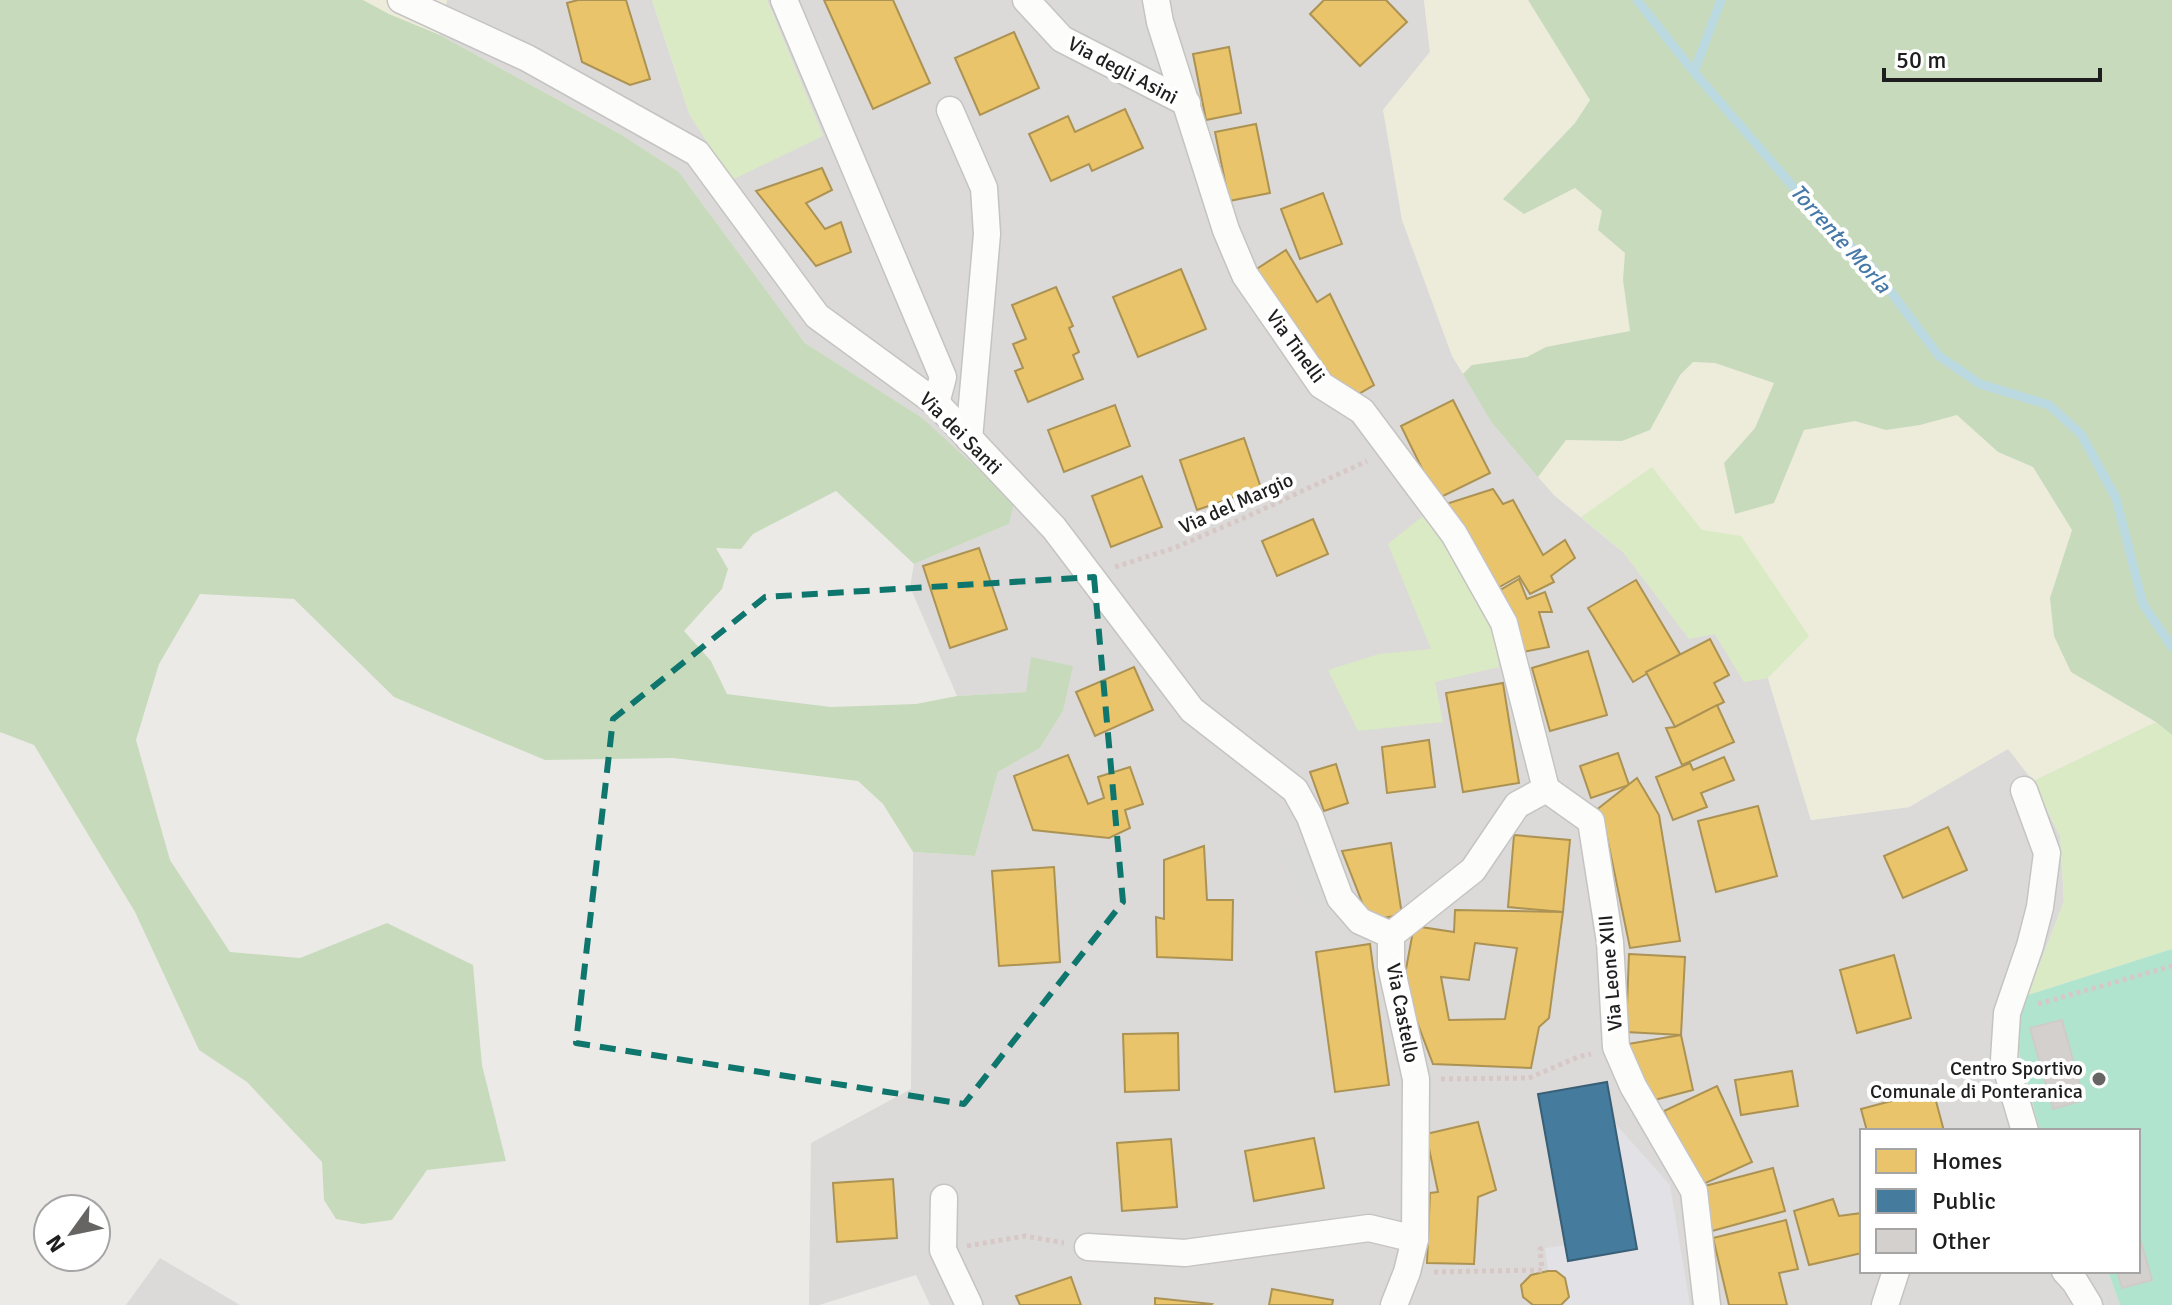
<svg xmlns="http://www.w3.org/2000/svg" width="2172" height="1305" font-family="Signika,sans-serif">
	<rect width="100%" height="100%" fill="#eceae7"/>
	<g fill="#dbdad8">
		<path d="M447,0H652L690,116L823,136L767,0H1424L1430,52L1383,110L1492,423L1555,496L1624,553L1689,638L1715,634L1744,681L1768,678L1811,820L1909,807L2008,748L2033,781L2060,836L2064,901L2028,995L2012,1026L2040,1131H1862V1271H2096L2106,1305H930L916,1275L819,1305H809L811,1143L911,1089L913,852L975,856L998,772L1040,748L1063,711L1026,692L957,696L910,587L914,564L1009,524L921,417L805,343L679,172L622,135L440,35Z"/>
		<path d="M160,1258L240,1305H126Z"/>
	</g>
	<g fill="#dadad8">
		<path d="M1057,0H1130L1135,25L1148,18L1162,75L1119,59L1089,44L1083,24H1062Z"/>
		<path d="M1303,842L1329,906L1304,905L1281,853Z"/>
		<path d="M1994,1042L2016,1131H2002L1981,1045Z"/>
		<path d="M2096,1271H2108L2120,1305H2106Z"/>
	</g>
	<g fill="#edecda">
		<path d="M363,0H447L440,35L389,14Z"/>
		<path d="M1424,0H1528L1590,100L1575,123L1541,157L1524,214L1575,188L1603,211L1598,230L1625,253L1623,280L1630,331L1546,347L1528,357L1472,365L1463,374L1452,356L1402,220L1383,110L1430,52Z"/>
		<path d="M1693,362L1715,363L1775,383L1755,428L1724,463L1774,503L1804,430L1855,421L1886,430L1920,425L1957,414L1998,452L2033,467L2072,530L2050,598L2071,672L2156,722L2033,781L2008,749L1909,807L1811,820L1768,678L1809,635L1702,530L1652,467L1581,517L1555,496L1538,477L1566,440L1622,441L1650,430L1680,375Z"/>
	</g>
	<g fill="#d9eac5">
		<path d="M652,0H767L823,136L732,180L690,116Z"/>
		<path d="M1652,467L1702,530L1741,536L1809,636L1768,678L1744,682L1715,634L1689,639L1624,553L1581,517Z"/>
		<path d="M1429,511L1492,621L1499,667L1435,682L1443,722L1358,731L1328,670L1379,654L1431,649L1388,544Z"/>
		<path d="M2156,722L2172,735V949L2028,995L2064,901L2060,836L2033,781Z"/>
	</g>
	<g fill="#c7dbbc">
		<path d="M0,0H363L389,14L440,35L622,135L679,172L805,343L921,417L1014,502L1009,524L914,564L836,491L753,534L741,549L716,548L728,569L722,589L684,631L711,661L727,694L831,707L916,704L957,696L1026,692L1031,657L1073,666L1063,711L1040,748L998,772L975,856L913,852L883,804L858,781L673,758L545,760L394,697L294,599L200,594L159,664L136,740L170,860L230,952L300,958L387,923L473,965L482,1065L506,1161L427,1170L392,1220L363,1224L336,1219L324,1200L322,1162L247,1082L199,1050L135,912L34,745L0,732Z"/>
		<path d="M1528,0H2172V735L2156,722L2071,672L2054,636L2050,598L2072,530L2033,467L1998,452L1957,415L1920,425L1886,430L1855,421L1804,430L1774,503L1735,514L1724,463L1755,428L1774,383L1715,363L1693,362L1680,375L1650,430L1622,441L1566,440L1538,477L1492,423L1463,374L1472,365L1527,357L1546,347L1630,331L1623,280L1625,253L1598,230L1602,211L1575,188L1524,214L1503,199L1575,123L1590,100Z"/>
	</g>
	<path fill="#b1e4ce" d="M2172,949V1305H2120L2108,1271H2138V1131H2040L2012,1026L2028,995Z"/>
	<path fill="#e1e1e6" d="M1614,1122L1670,1185L1690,1305H1561L1569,1296L1565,1278L1556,1271H1548L1545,1248L1567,1245L1569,1261L1637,1249Z"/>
	<g fill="#e9c46a" stroke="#ac9253" stroke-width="2" fill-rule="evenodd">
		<path d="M578,0H626L650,79L630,85L582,62L567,3Z"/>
		<path d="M824,0H893L930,83L873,109Z"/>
		<path d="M1324,0H1386L1407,22L1360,66L1310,14Z"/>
		<path d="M1014,32L1039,88L980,115L955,58Z"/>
		<path d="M1229,47L1241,113L1206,120L1193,54Z"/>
		<path d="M1125,109L1143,148L1092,171L1089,164L1051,181L1029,134L1068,116L1075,132Z"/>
		<path d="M1256,124L1270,193L1229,201L1215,132Z"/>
		<path d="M822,168L832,190L806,203L825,229L841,222L851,252L816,266L756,191Z"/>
		<path d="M1323,193L1342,244L1300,259L1281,209Z"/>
		<path d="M1286,250L1317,302L1330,294L1374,385L1355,396L1325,380L1252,272Z"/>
		<path d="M1181,269L1206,329L1138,357L1113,297Z"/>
		<path d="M1056,287L1073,326L1069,328L1079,352L1073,355L1083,379L1028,402L1015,371L1023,368L1013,344L1026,339L1012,305Z"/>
		<path d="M1453,400L1490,473L1437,499L1401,426Z"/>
		<path d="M1115,405L1130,446L1064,472L1048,430Z"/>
		<path d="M1244,438L1261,488L1197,510L1180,460Z"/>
		<path d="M1142,476L1162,527L1111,547L1092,496Z"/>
		<path d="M1493,489L1503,504L1513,500L1543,555L1565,540L1575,558L1551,576L1554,582L1530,594L1519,576L1496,589L1446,504Z"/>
		<path d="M1313,519L1328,554L1277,576L1262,541Z"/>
		<path d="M979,548L1007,629L950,648L923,566Z"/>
		<path d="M1519,579L1527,599L1545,592L1552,612H1539L1549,647L1518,653L1497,592Z"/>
		<path d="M1636,580L1680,654L1633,682L1588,608Z"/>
		<path d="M1710,639L1729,675L1714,683L1724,702L1675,727L1646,672Z"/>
		<path d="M1588,651L1607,715L1550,731L1532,668Z"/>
		<path d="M1134,667L1153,710L1095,736L1076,692Z"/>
		<path d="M1503,683L1519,783L1463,792L1446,693Z"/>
		<path d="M1717,705L1734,742L1682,765L1666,728L1675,727Z"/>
		<path d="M1429,740L1435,787L1387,793L1382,747Z"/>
		<path d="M1618,753L1629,785L1591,798L1580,766Z"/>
		<path d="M1068,755L1088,804L1104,798L1098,777L1130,767L1143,804L1125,810L1130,828L1109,838L1033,830L1014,776Z"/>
		<path d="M1724,757L1734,780L1701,793L1707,807L1673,820L1656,777L1690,763L1693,770Z"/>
		<path d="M1336,764L1348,803L1324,811L1310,772Z"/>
		<path d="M1637,778L1659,815L1680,941L1630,948L1606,832L1595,811Z"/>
		<path d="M1758,806L1777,876L1716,892L1698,821Z"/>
		<path d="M1948,827L1967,870L1903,898L1884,856Z"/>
		<path d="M1514,835L1570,840L1563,912L1508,907Z"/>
		<path d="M1391,843L1402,915L1369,920L1342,851Z"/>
		<path d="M1204,846L1207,900H1233L1232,960L1157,957L1156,917L1164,919V860Z"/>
		<path d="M1054,867L1060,962L999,966L992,871Z"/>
		<path d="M1455,910L1563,912L1549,1018L1539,1027L1531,1068L1433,1064L1403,985L1414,926L1454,932ZM1475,943L1517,948L1505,1019L1449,1020L1441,977L1469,980Z"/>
		<path d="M1370,944L1389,1085L1335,1092L1316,952Z"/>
		<path d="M1629,954L1685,957L1681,1035L1626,1032Z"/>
		<path d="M1894,955L1911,1018L1857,1033L1840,970Z"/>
		<path d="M1178,1033L1179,1090L1125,1092L1123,1034Z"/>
		<path d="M1681,1035L1693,1090L1643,1103L1628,1044Z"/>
		<path d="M1792,1071L1798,1106L1741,1115L1735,1080Z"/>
		<path d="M1717,1086L1752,1162L1699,1186L1664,1111Z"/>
		<path d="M1933,1090L1944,1131H1867L1861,1109Z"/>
		<path d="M1478,1122L1496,1190L1478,1197L1474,1264L1427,1263L1430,1193L1438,1192L1426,1134Z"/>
		<path d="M1314,1138L1324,1188L1254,1201L1245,1151Z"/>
		<path d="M1171,1139L1177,1207L1122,1211L1117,1143Z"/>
		<path d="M1773,1168L1785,1211L1712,1231L1701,1187Z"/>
		<path d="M893,1179L897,1238L837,1242L833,1183Z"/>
		<path d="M1833,1199L1839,1216L1862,1213V1253L1809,1265L1794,1211Z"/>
		<path d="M1786,1220L1798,1269L1779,1273L1787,1305H1729L1713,1238Z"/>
		<path d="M1548,1271H1556L1565,1278L1569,1297L1561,1305H1533L1523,1297L1521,1285L1531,1275Z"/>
		<path d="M1071,1277L1081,1305H1020L1016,1296Z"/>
		<path d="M1272,1289L1333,1300L1332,1305H1269Z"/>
		<path d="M1155,1298L1212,1304L1211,1305H1155Z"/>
	</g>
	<path fill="#457b9d" stroke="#395f77" stroke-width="2" d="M1607,1082L1637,1249L1568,1261L1538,1094Z"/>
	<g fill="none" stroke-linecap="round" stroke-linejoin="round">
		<g stroke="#bad9e1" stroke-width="9">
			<path d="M1637,0L1694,72L1821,219L1873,268L1939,356L1980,384L2049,405L2081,434L2116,498L2143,604L2172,647"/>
			<path d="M1694,72L1721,0"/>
		</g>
	</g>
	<g fill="#d3d0ce" stroke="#cfccc8" stroke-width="2">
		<path d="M2062,1020L2084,1100L2053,1109L2030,1028Z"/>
		<path d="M2138,1231L2152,1280L2122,1288L2117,1271H2138Z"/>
	</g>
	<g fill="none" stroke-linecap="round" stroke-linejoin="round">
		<g stroke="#c5c4c3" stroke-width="29">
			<g id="minor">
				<path d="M401,0L527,58L697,153L817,316L936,403L1054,528L1192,710L1295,790L1310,817L1340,898L1360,921L1391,935"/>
				<path d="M784,0L943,377L936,403"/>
				<path d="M1026,0L1062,39L1187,103"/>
				<path d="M1156,0L1160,22L1226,230L1245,275L1321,385L1362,411L1454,534L1504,623L1546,789"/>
				<path d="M950,110L984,188L987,234L969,439"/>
				<path d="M1546,789L1591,821L1610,942L1616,1047L1633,1086L1694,1191L1707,1305"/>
				<path d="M2024,790L2047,853L2040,907L2030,946L2007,1013L2004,1060L2025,1131"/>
				<path d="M944,1198L943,1250L969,1305"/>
				<path d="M1088,1247L1185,1253L1369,1228L1415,1239"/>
				<path d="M2065,1271L2075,1282L2089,1305"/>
				<path d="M1394,1305L1407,1272L1415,1239L1416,1079L1391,966V935L1473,870L1517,805L1546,789"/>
				<path d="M1885,1305L1896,1271"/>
			</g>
		</g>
		<g stroke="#d7c8c6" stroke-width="5" stroke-dasharray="4 4" stroke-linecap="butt">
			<path d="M1115,567L1174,548L1246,517L1367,461"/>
			<path d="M2038,1004L2172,966"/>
			<path d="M1441,1079L1529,1078L1578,1057L1591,1054"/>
			<path d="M967,1246L1025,1236L1064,1243"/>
			<path d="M1434,1272L1542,1270L1540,1249L1545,1248"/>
		</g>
		<use href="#minor" stroke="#fcfcfb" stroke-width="26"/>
	</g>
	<path fill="none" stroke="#0f766e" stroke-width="6" stroke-dasharray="16 10" stroke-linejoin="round" d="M1094,577L1123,902L964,1104L576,1043L613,719L765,597Z"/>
	<circle fill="#666564" stroke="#fff" stroke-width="3" cx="2099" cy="1079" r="8"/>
	<g text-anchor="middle" stroke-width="8" stroke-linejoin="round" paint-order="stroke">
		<g font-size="20" fill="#1e1e1e" stroke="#fff">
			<text transform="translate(1123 70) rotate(28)" y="7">Via degli Asini</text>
			<text transform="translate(1296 346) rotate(54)" y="7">Via Tinelli</text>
			<text transform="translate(961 433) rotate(45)" y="7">Via dei Santi</text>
			<text transform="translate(1236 503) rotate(-24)" y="7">Via del Margio</text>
			<text transform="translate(1610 973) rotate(-95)" y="7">Via Leone XIII</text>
			<text transform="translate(1403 1013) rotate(79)" y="7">Via Castello</text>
		</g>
		<g font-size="20" fill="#1e1e1e" stroke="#fff" text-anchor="end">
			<text x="2083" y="1075">Centro Sportivo<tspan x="2083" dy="23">Comunale di Ponteranica</tspan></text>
		</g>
		<g font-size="22" font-style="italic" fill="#4679a7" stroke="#fff">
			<text transform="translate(1841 238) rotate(48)" y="8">Torrente Morla</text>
		</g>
	</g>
	<rect x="1860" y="1129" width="280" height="144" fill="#ffffff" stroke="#a5a5a5" stroke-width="2"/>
	<rect x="1876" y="1149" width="40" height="24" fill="#e9c46a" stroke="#a5a5a5" stroke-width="2"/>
	<text x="1932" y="1169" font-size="24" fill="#1e1e1e">Homes</text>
	<rect x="1876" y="1189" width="40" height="24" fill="#457b9d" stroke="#a5a5a5" stroke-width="2"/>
	<text x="1932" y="1209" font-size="24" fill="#1e1e1e">Public</text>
	<rect x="1876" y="1229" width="40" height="24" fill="#d3d0ce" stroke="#a5a5a5" stroke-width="2"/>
	<text x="1932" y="1249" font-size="24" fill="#1e1e1e">Other</text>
	<g transform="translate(72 1233) rotate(237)"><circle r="38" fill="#ffffff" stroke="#a5a5a5" stroke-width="2"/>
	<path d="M0-6L14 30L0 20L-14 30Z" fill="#666564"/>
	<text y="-12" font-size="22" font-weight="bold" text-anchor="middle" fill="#1e1e1e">N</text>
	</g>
	<path d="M1884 68v12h216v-12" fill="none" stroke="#1e1e1e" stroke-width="4"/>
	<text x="1896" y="68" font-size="24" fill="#1e1e1e" stroke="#ffffff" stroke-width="6" paint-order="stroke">50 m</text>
</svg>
